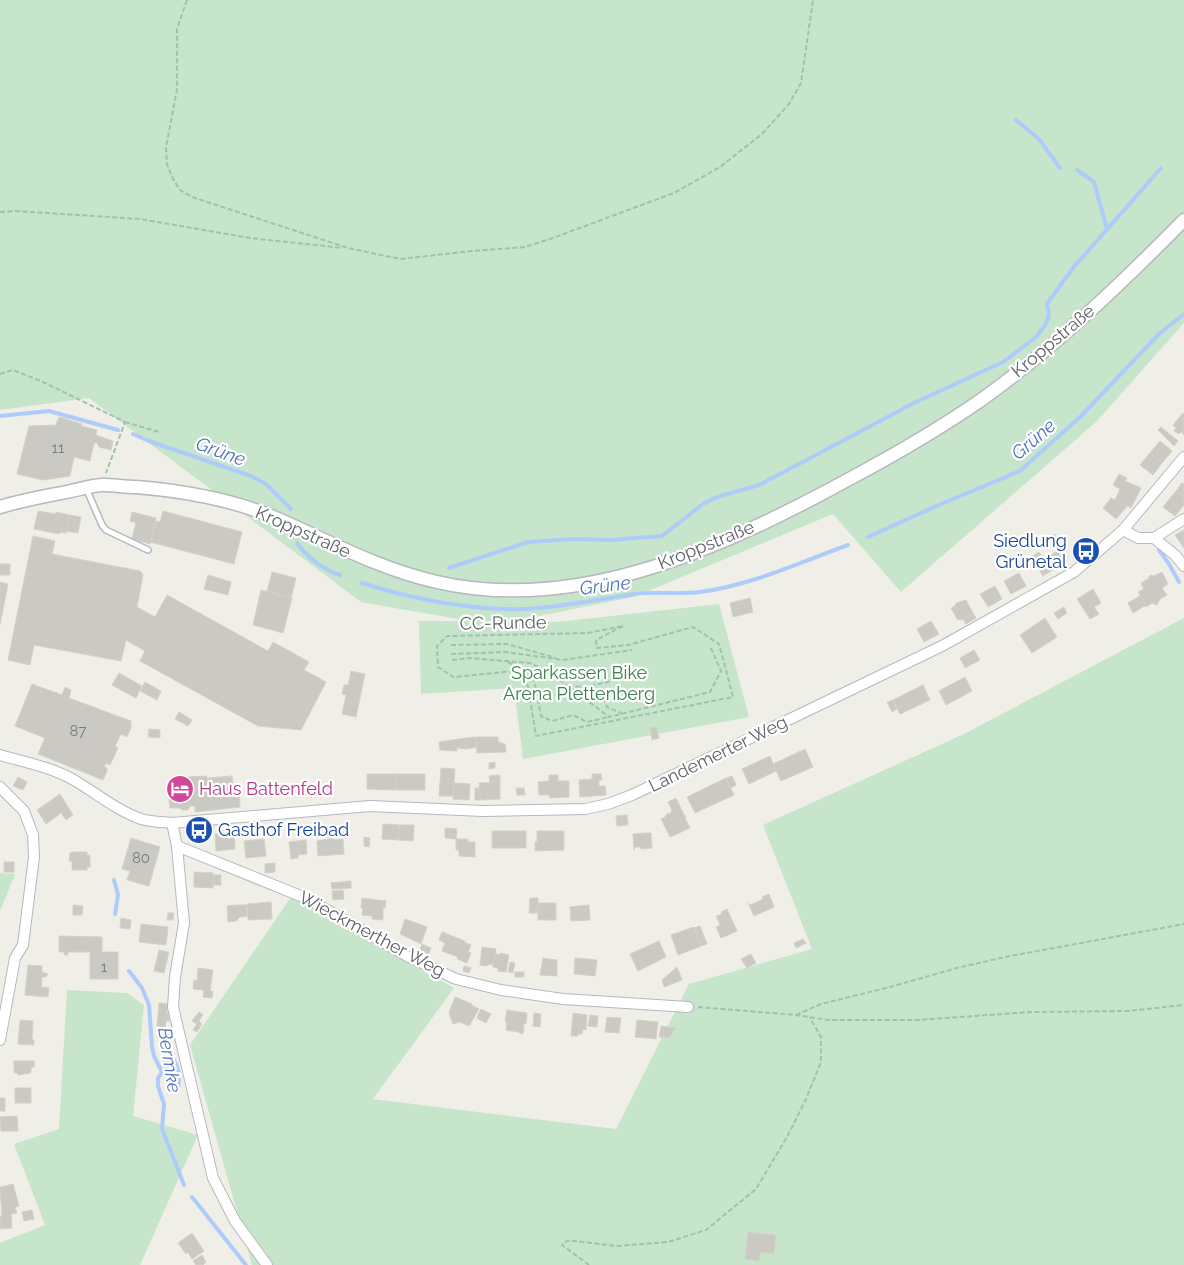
<svg xmlns="http://www.w3.org/2000/svg" width="1184" height="1265" font-family="Raleway,sans-serif">
	<rect width="100%" height="100%" fill="#f0efe7"/>
	<g fill="#c6e5cb">
		<path d="M0,0H1184V323L1097,421L901,592L833,514L634,597L514,621L557,622L719,604L749,717L523,759L514,688L421,694L419,621H469L361,602L89,398L0,410Z"/>
		<path d="M1184,618V1265H252L190,1045L291,897L454,988L373,1099L616,1129L689,984L812,949L763,825L964,734Z"/>
		<path d="M0,873L15,874L0,911Z"/>
		<path d="M67,990L127,993L144,1005L133,1116L198,1135L140,1265H0V1243L45,1225L14,1144L59,1129Z"/>
	</g>
	<path fill="#aeccf9" d="M172,1055C181,1062 183,1081 179,1092H174C165,1083 162,1073 162,1060Z"/>
	<g fill="none" stroke-linecap="round" stroke-linejoin="round">
		<g stroke="#aeccf9" stroke-width="4">
			<path d="M1016,120L1039,139L1060,168"/>
			<path d="M1077,170L1094,182L1107,229"/>
			<path d="M0,416L49,411L118,430"/>
			<path d="M133,434L149,441L251,476L266,484L291,509"/>
			<path d="M868,537L941,504L1020,471L1081,416L1159,334L1184,314"/>
			<path d="M297,543C308,558 322,569 340,575"/>
			<path d="M1159,550L1169,564L1179,582"/>
			<path d="M449,568L528,542L575,539L611,540L662,536L703,504L717,497L759,485L914,403L1003,362L1036,337L1046,324L1049,315L1047,304L1073,268L1161,168"/>
			<path d="M362,583C411,599 475,611 526,609C563,607 599,599 635,594C656,591 678,595 700,592C749,586 801,562 848,545"/>
			<path d="M114,880L118,895L115,914"/>
			<path d="M129,971L142,988L149,1005L152,1047L154,1056L162,1072L158,1078V1086L164,1104L162,1129L184,1185"/>
			<path d="M192,1197L246,1265"/>
		</g>
	</g>
	<g fill="#cbc9c4" stroke="#d4d2c6">
		<path d="M1183,413L1184,414V435L1181,432L1179,434L1174,431L1176,428L1173,425Z"/>
		<path d="M59,417L82,424L81,426L97,430L96,435L113,441L111,450L99,447L97,443H94L90,461L74,457L70,476L43,480L17,474L29,426L56,425Z"/>
		<path d="M1161,427L1178,441L1174,446L1158,430Z"/>
		<path d="M1160,441L1172,451L1162,463L1150,453Z"/>
		<path d="M1150,453L1162,463L1153,475L1140,465Z"/>
		<path d="M1119,474L1127,478L1125,481L1141,488L1131,508L1115,500L1120,489L1113,485Z"/>
		<path d="M1182,483L1184,484V497L1176,491Z"/>
		<path d="M1176,491L1184,497V505L1175,516L1163,507Z"/>
		<path d="M1111,498L1127,506L1116,519L1103,508Z"/>
		<path d="M38,511L56,514V512L69,515L66,533L60,532L59,534L34,529Z"/>
		<path d="M163,511L242,532L234,564L150,542L156,521L160,522Z"/>
		<path d="M132,512L156,518L150,544L132,539L136,523L130,521Z"/>
		<path d="M69,515L81,517L78,533L66,531Z"/>
		<path d="M1184,530V548L1175,535Z"/>
		<path d="M1054,534L1060,542L1055,546L1049,537Z"/>
		<path d="M33,536L55,541L52,554L140,571L143,575L137,607L155,617L167,595L268,651L273,642L309,662L304,670L326,682L301,730L258,726L140,661L145,651L126,640L121,661L34,645L30,665L8,660Z"/>
		<path d="M1057,551L1064,563L1043,576L1036,564Z"/>
		<path d="M1039,552L1042,557L1034,561L1031,557Z"/>
		<rect x="0" y="564" width="10" height="11"/>
		<path d="M272,572L296,578L291,598L267,591Z"/>
		<path d="M1162,572L1168,584L1162,588L1167,595L1160,599L1157,605L1152,603L1146,607L1138,592L1144,589L1141,583L1148,579L1150,575L1154,576Z"/>
		<path d="M1019,573L1026,586L1011,594L1004,581Z"/>
		<path d="M208,575L231,582L228,595L204,589Z"/>
		<path d="M0,582L8,584L0,625Z"/>
		<path d="M995,586L1002,599L988,607L980,594Z"/>
		<path d="M1093,589L1101,603L1094,607L1099,614L1090,619L1077,599Z"/>
		<path d="M261,590L292,598L283,633L253,625Z"/>
		<path d="M1140,596L1146,605L1133,613L1128,603Z"/>
		<path d="M750,598L753,612L733,617L730,603Z"/>
		<path d="M966,600L973,613L961,620L957,619L951,608L955,606L956,603Z"/>
		<path d="M1064,607L1067,613L1058,619L1054,613Z"/>
		<path d="M973,613L976,618L966,624L963,619Z"/>
		<path d="M1045,618L1057,637L1032,653L1020,635Z"/>
		<path d="M931,621L939,634L924,642L917,629Z"/>
		<path d="M974,650L980,660L965,668L960,658Z"/>
		<path d="M351,671L365,674L356,717L342,714L346,695L342,694L344,685H348Z"/>
		<path d="M119,673L142,686L136,698L112,685Z"/>
		<path d="M965,677L972,691L946,705L939,691Z"/>
		<path d="M145,682L161,691L157,700L140,691Z"/>
		<path d="M32,684L62,695L65,687L71,690L69,698L131,721V728L127,737L121,734L115,746L118,748L110,765L106,763L104,767L107,768V771L103,780L38,754L45,738L15,726Z"/>
		<path d="M923,685L930,700L900,714L893,700Z"/>
		<path d="M893,700L897,709L892,712L887,702Z"/>
		<path d="M179,712L192,720L188,726L175,719Z"/>
		<path d="M656,727L659,738L652,740L650,728Z"/>
		<path d="M149,729L160,730V738L148,737Z"/>
		<path d="M476,737H498V742L505,744L506,752L477,753Z"/>
		<path d="M476,737L477,747L467,749L466,738Z"/>
		<path d="M466,738L467,749L457,748V751L440,750L439,742Z"/>
		<path d="M805,749L813,767L781,781L773,764Z"/>
		<path d="M770,756L776,771L749,784L742,769Z"/>
		<path d="M495,762V768L489,769V763Z"/>
		<path d="M441,768L455,769L453,796H439Z"/>
		<path d="M367,774H397L396,790L367,789Z"/>
		<path d="M397,774H425V790H396Z"/>
		<path d="M592,774H601L602,780H599V786H605L606,795L580,797L579,780L592,779Z"/>
		<path d="M500,775V782L490,783L489,776Z"/>
		<path d="M549,775H558V781H569V797L550,798L549,795H539L538,782L549,781Z"/>
		<path d="M206,776L207,778L232,776L234,791L239,790L240,807L195,812V806H190L188,810H182L180,808H170L169,799L175,798L172,778Z"/>
		<path d="M732,776L736,785L731,788L726,778Z"/>
		<path d="M18,777L27,782L23,790L13,786Z"/>
		<path d="M726,778L734,795L695,813L687,797Z"/>
		<path d="M500,782V799L480,800L479,783Z"/>
		<path d="M454,783L470,784L469,800L453,799Z"/>
		<rect x="475" y="788" width="5" height="12"/>
		<path d="M516,788H524L525,795H517Z"/>
		<path d="M60,794L73,815L66,820L61,813L46,824L37,810Z"/>
		<path d="M676,798L684,815L686,816L685,818L690,828L670,837L661,819L665,817L667,814L671,813L672,810L668,802Z"/>
		<path d="M627,815L628,825L617,826L616,816Z"/>
		<path d="M383,824L399,825L398,840L382,839Z"/>
		<path d="M399,825H414L413,841L398,840Z"/>
		<path d="M445,828L457,829L456,839L445,838Z"/>
		<rect x="492" y="831" width="34" height="17"/>
		<path d="M537,831H564V850L535,851V842H537Z"/>
		<path d="M234,833L235,849L216,851L215,834Z"/>
		<path d="M645,833H651L652,848L641,849V847H635L634,850L633,834Z"/>
		<path d="M364,837L370,838L369,847L364,846Z"/>
		<path d="M131,838L160,847L149,886L127,880L130,871L122,869Z"/>
		<path d="M334,838V840L343,839L344,854L318,856L317,841Z"/>
		<path d="M264,839L266,856L246,858L244,841Z"/>
		<path d="M456,839H468V842H475V857L459,856V850H456Z"/>
		<path d="M306,840L307,854L298,855V858L291,859L289,842Z"/>
		<path d="M72,852H87V855H90V867H87V870H72V861H69L70,853Z"/>
		<rect x="4" y="862" width="10" height="10"/>
		<path d="M275,863V872L265,873V864Z"/>
		<path d="M194,872L213,873V888L194,887Z"/>
		<rect x="213" y="875" width="8" height="10"/>
		<path d="M351,881V888L332,889L331,883Z"/>
		<path d="M343,890L344,899L333,900L332,891Z"/>
		<path d="M769,894L774,907L754,916L748,903L750,905L763,899L762,897Z"/>
		<path d="M362,898L386,901L385,908H383V920L372,919V916L362,915L363,909L361,908Z"/>
		<path d="M530,898H538V913H529Z"/>
		<path d="M271,902L272,919L248,920L247,904Z"/>
		<rect x="538" y="903" width="18" height="17"/>
		<path d="M73,905L83,906L82,915H73Z"/>
		<path d="M236,905H247V916L240,917L236,921L228,922L227,906Z"/>
		<path d="M589,905L590,920L571,921L570,907Z"/>
		<path d="M727,909L737,931L721,938L716,927L720,925L716,915L717,916L722,914L721,912Z"/>
		<path d="M168,913H174L173,920H167Z"/>
		<path d="M121,918L131,920L130,929L120,928Z"/>
		<path d="M405,919L427,927L421,944L400,934Z"/>
		<path d="M141,924L168,927L166,945L139,942Z"/>
		<path d="M700,926L707,944L701,946L694,928Z"/>
		<path d="M694,927L701,946L678,955L671,935Z"/>
		<path d="M442,932L465,941L464,942L471,945L468,952L471,953L467,963L457,959L458,957L442,951L445,943L439,940Z"/>
		<path d="M59,936L102,937V952H118V979H90V952H68V955H64V952H59Z"/>
		<path d="M803,939L806,943L796,948L794,943Z"/>
		<path d="M659,941L666,957L638,971L630,954Z"/>
		<path d="M422,944L431,948L428,956L419,953Z"/>
		<path d="M482,947L496,949L494,965L488,964V966L480,965Z"/>
		<path d="M159,950L169,952L164,973L154,971Z"/>
		<path d="M500,953L509,955L506,972L498,971V968L493,967L495,954L500,955Z"/>
		<path d="M751,954L756,963L747,968L741,959Z"/>
		<path d="M543,958L557,960V976L540,975Z"/>
		<path d="M575,958L597,960L595,976L574,974Z"/>
		<path d="M510,962L515,963L513,973L508,972Z"/>
		<path d="M28,965L42,966V972L48,974L46,977H42L41,987L49,988L48,997L25,995Z"/>
		<path d="M464,966L471,968L469,973L463,971Z"/>
		<path d="M677,967L682,980L664,987L662,980Z"/>
		<path d="M198,968L213,970L210,991H213L212,998L203,997L204,990L193,989L194,980L197,981Z"/>
		<rect x="515" y="972" width="9" height="5"/>
		<path d="M455,997L472,1004L471,1005L479,1009L469,1026L460,1022L453,1024L449,1013Z"/>
		<path d="M159,1003L168,1004L167,1014H169V1021H166L165,1027L157,1026Z"/>
		<path d="M481,1009L491,1014L486,1023L477,1018Z"/>
		<path d="M507,1010L527,1013L526,1024H523L524,1032L522,1034L518,1032L506,1030L507,1022H505Z"/>
		<path d="M199,1012L203,1015L197,1024L192,1021Z"/>
		<path d="M534,1013L541,1014L540,1027L533,1026Z"/>
		<path d="M573,1013L587,1015L586,1030L583,1029L582,1034H578V1036H571Z"/>
		<path d="M590,1015L598,1016L597,1027L588,1026Z"/>
		<path d="M607,1017L621,1018L619,1033L605,1032Z"/>
		<path d="M20,1020L33,1021L32,1039L34,1040V1045L18,1044Z"/>
		<path d="M637,1020L658,1022L656,1039L635,1037Z"/>
		<path d="M199,1021L202,1024L197,1032L193,1030Z"/>
		<path d="M661,1026L675,1028L669,1038L659,1037Z"/>
		<path d="M14,1061H34V1067H31V1073L18,1075V1073H14Z"/>
		<rect x="15" y="1088" width="16" height="15"/>
		<rect x="0" y="1098" width="5" height="13"/>
		<path d="M17,1116L18,1131H1L0,1117Z"/>
		<path d="M13,1184L19,1206L15,1207L17,1213L11,1214L12,1228L0,1229V1216H2L0,1187Z"/>
		<path d="M32,1210L34,1219L24,1221L22,1212Z"/>
		<path d="M748,1232L776,1235L774,1254L760,1252L759,1261L745,1259Z"/>
		<path d="M192,1233L204,1251L192,1259L188,1252L186,1254L178,1243Z"/>
		<path d="M202,1255L206,1262L203,1265H196L193,1261Z"/>
	</g>
	<g fill="none" stroke-linecap="round" stroke-linejoin="round">
		<g stroke="#b7b8bd" stroke-width="8">
			<path id="service" d="M86,488L102,525L106,530L148,550"/>
		</g>
		<g stroke="#b7b8bd" stroke-width="12">
			<g id="minor">
				<path d="M1123,530L1138,538H1154L1184,519"/>
				<path d="M1154,538L1175,555L1184,566"/>
				<path d="M0,755C24,762 51,767 74,780C96,793 116,810 141,819C151,822 162,822 172,823L370,806L483,811L585,809L608,804L632,795L942,646L1074,572L1123,530L1184,457"/>
				<path d="M0,787L24,811L33,835L34,857L23,945L15,958L0,1040"/>
				<path d="M172,823L177,846L184,923L175,977L173,1007L213,1178L235,1221L267,1265"/>
				<path d="M177,846L308,899L407,956L456,979L501,990L563,999L688,1007"/>
			</g>
		</g>
		<g stroke="#b7b8bd" stroke-width="15">
			<path id="tertiary" d="M0,507C23,500 47,496 71,491C81,489 93,485 103,485C114,485 125,487 136,487C184,491 233,499 278,519C331,542 379,569 437,582C579,615 729,545 851,478C896,454 939,429 981,400C1054,348 1121,284 1184,220"/>
		</g>
		<g stroke="#9ec3af" stroke-width="2" stroke-dasharray="5 2.5" stroke-linecap="butt">
			<path d="M187,0L177,29V89L166,148L167,164L173,179L180,190L192,197L348,248L400,259L472,251L525,247L550,239L674,193L720,167L762,134L789,104L801,83L813,0"/>
			<path d="M0,212L16,211L140,219L250,238L343,248"/>
			<path d="M0,374L13,370L41,381L125,422L106,473"/>
			<path d="M125,422L159,432"/>
			<path d="M623,626L596,640L597,648L628,645L693,627L719,644L733,697L536,736L528,686L514,671L453,677L438,667L437,646L447,636L588,633Z"/>
			<path d="M451,645L507,644L556,658"/>
			<path d="M451,654L506,652L563,660L632,650"/>
			<path d="M452,660L469,658L530,663L551,673L609,717L710,692L721,671L710,646"/>
			<path d="M508,662L533,675L541,716L552,721L573,715L587,722L609,717"/>
			<path d="M568,686L586,687L616,680L618,691L604,698L607,707L623,714"/>
			<path d="M698,1007L796,1015L828,1020H917L1031,1012L1128,1011L1184,1005"/>
			<path d="M796,1015L821,1004L890,987L957,968L1005,957L1184,924"/>
			<path d="M589,1265L562,1245L567,1241H575L617,1246L668,1242L706,1230L756,1189L787,1137L806,1099L821,1062V1037L810,1018"/>
		</g>
		<use href="#service" stroke="#fff" stroke-width="5"/>
		<use href="#minor" stroke="#fff" stroke-width="10"/>
		<use href="#tertiary" stroke="#fff" stroke-width="12"/>
	</g>
	<defs>
		<g id="bus-disc" transform="scale(1.4375)"><circle r="9.5" fill="#1a4fb4" stroke="#fff"/><path d="M-5-6H5V4H4V6H2V4H-2V6H-4V4H-5ZM-3.5-4V0h7V-4ZM-3.5 1.2v1.5H-2V1.2ZM2 1.2v1.5H3.5V1.2Z" fill="#fff"/></g>
		<g id="hotel-disc" transform="scale(1.4375)"><circle r="9.5" fill="#d1479c" stroke="#fff"/><path d="M-6-4.5h1.5V1H6V5H4.5V3h-9V5H-6ZM-4 0a1.8 1.8 0 1 1 3.6 0ZM.5 0V-2.5h3Q6-2.5 6 0Z" fill="#fff"/></g>
	</defs>
	<g fill-rule="evenodd">
		<use href="#bus-disc" x="1086" y="551"/>
		<use href="#hotel-disc" x="180" y="789"/>
		<use href="#bus-disc" x="199" y="830"/>
	</g>
	<g text-anchor="middle" stroke-width="4.5" stroke-linejoin="round" paint-order="stroke">
		<g font-size="15" fill="#7a7b7e">
			<text x="58" y="453">11</text>
			<text x="78" y="736">87</text>
			<text x="141" y="863">80</text>
			<text x="104" y="972">1</text>
		</g>
		<g font-size="18" fill="#5f6166" stroke="#fff">
			<text transform="translate(1053 341) rotate(-40)" y="6">Kroppstraße</text>
			<text transform="translate(303 532) rotate(24)" y="6">Kroppstraße</text>
			<text transform="translate(706 545) rotate(-22)" y="6">Kroppstraße</text>
			<text transform="translate(503 623) rotate(-1)" y="6">CC-Runde</text>
			<text transform="translate(718 754) rotate(-26)" y="6">Landemerter Weg</text>
			<text transform="translate(372 934) rotate(28)" y="6">Wieckmerther Weg</text>
		</g>
		<g font-size="18" fill="#164399" stroke="#fff" text-anchor="end">
			<text x="1067" y="547">Siedlung<tspan x="1067" dy="21">Grünetal</tspan></text>
			<text x="218" y="836" text-anchor="start">Gasthof Freibad</text>
		</g>
		<g font-size="18" fill="#3b814a" stroke="#fff">
			<text x="579" y="679">Sparkassen Bike<tspan x="579" dy="21">Arena Plettenberg</tspan></text>
		</g>
		<g font-size="18" fill="#b23c85" stroke="#fff" text-anchor="start">
			<text x="199" y="795">Haus Battenfeld</text>
		</g>
		<g font-size="19" font-style="italic" fill="#5173bc" stroke="#fff">
			<text transform="translate(1033 439) rotate(-41)" y="7">Grüne</text>
			<text transform="translate(221 451) rotate(20)" y="7">Grüne</text>
			<text transform="translate(605 585) rotate(-7)" y="7">Grüne</text>
			<text transform="translate(170 1060) rotate(81)" y="7">Bermke</text>
		</g>
	</g>
</svg>
